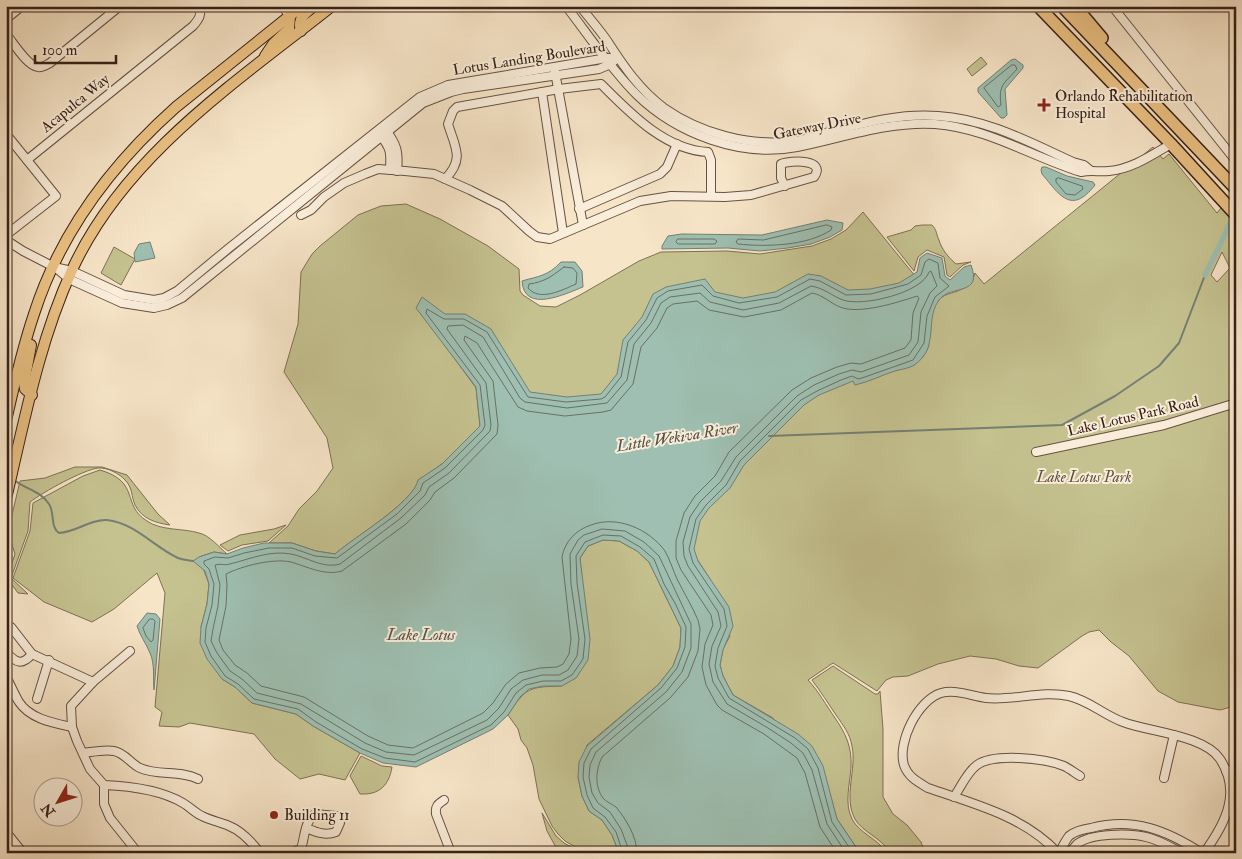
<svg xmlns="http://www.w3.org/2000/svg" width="1242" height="859" font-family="'IM FELL Double Pica',serif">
	<rect width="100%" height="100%" fill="#f7e5c8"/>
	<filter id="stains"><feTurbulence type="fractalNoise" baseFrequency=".004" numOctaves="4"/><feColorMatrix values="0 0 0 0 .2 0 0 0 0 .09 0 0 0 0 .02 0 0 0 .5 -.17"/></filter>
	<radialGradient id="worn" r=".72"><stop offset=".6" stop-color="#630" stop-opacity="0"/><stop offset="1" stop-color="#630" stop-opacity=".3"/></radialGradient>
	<g fill="#c5c290" stroke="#7e7154" fill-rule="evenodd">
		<path d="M981,57L987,64L972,76L967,69Z"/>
		<path d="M1153,147L1163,159L1169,154L1217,213L1236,189V222L1231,232L1236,236V704L1231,707L1220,710L1178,702L1158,691L1129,656L1111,642L1099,630L1089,632L1082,636L1038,668L1019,666L996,659L970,656L938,664L908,676L893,677L886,680L877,691L833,663L808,680C819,692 826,705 835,718C846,734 852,747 851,767C850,784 844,803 852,819C859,833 878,839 887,853H858L856,847L837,819L830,795L773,718L733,695L723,676L720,665L723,649L730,636L710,579L695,556L531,450L431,326L476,388L480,426L442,464L419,480C412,503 355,537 335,554L316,551L292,543H269L288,526L299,509L317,491L333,468L327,438L284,372L298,324L301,272L312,254L320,246L358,215L381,206L406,204L440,219L488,246L519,269L520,291L523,295L540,306L556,307L580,295L639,261L661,252L727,251L760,254L812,246L831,239L846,230L863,212L937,303C942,293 953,294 962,289C965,288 969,284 972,282L975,273L984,284ZM1222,252L1230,268L1217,282L1211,275ZM929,345C922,364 912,366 893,371Z"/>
		<path d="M922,225H932C937,230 936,234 939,240C942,250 948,257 956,264L971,262L963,265L950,277L947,275L944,257L927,250L918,257L914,271L887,237L911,230L915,226Z"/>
		<path d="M114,247L135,259L121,285L101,273Z"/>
		<path d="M75,467H102L127,475L158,514L170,525C156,523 142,519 135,505C131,496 133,488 125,480C120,474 107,467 98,468C83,470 43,492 30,502L28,531L11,578L28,594L18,593L7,578L15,554L8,532L20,481L45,478Z"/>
		<path d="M100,470C141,482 121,505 147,521C161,531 183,528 199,533C209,535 219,547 227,554L214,552L199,557L209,584L207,604L201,627L222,679L235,687L252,703L296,714L313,726L360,753L345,780L319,774L300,779L275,759L254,734L190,723L179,727L159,726L162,712L155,707L165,593L157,573L114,609L92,622L44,602L13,578L30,531L33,503L83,476Z"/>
		<path d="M286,525L268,541L242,545L228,551L220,545L240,535L274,529Z"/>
		<path d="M603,540L619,541L637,551L649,562L681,628L680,647L673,666L658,685L587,745L578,777L582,796L589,811L602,820L612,835L619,853H586L565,841L558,834L552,826L539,799L533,765L527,748L521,740L518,729L508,715C526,687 529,687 562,686L582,583L580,558L588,546Z"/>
		<path d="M833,666L875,694H878L880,691L883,729V797L893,814L907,825L921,842L925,853H890C881,837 862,832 855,819C843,797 857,769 852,746C850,734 843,725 836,715C828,703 821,692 812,680Z"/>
		<path d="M361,756L382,766L392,767C389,785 380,795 360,794L350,776Z"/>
		<path d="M542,813L556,836L564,843L582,853H559L547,831Z"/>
	</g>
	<g fill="#9ebfb1" stroke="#757f74">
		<path d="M1015,59L1023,65V68L1005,89L1007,115L1004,118H1001L978,92V88L1011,60Z"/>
		<path d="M1042,167H1046L1067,176L1093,182L1095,185C1071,216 1059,194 1042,174L1041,170Z"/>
		<path d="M827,220L843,223L842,230L830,237L811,244L788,248L760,251L728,248L662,249V246L668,236L682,234L762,235Z"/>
		<path d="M150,242L155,258L135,262L134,253L139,244Z"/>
		<path d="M927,253L942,258L945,276L950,280L964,267L971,265C983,297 950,284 939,300C929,314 933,329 929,344C928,351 922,359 917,363C912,368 902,369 895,371C882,375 869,382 855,385L853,381L819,395L804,405L744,465L730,488L709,508L700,521L694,549L698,561L729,607L733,626L723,650L720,665L723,676L733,695L798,734L812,746L823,766L837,819L856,847L858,853H619L612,835L602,820L589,811L582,796L578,777L579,762L587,746L658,685L673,666L680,647L681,628L649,562L637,551L619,541L603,540L588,546L580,558L590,639L588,660L576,678L562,686H543L529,689L520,697L508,715L493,729L416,767L383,763L360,753L313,726L296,714L252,703L235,687L222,679L207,659L200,643L201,627L207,604L209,584L205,571L193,561L199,557L214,552L227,554L243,548L264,543H292L316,551L335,554C354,537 413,503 418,480L442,464L480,426L476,387L416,308L422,297L445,314H465L491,329L530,392L567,397L601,394L617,374L623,340L642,317L653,294L666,287L705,279L715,292L743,298L775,292L808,274L821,276L848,290L870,289L899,283L917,272L920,258Z"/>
		<path d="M561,262H575L582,271L583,287C565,294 524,314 522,281C539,276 548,276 561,262Z"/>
		<path d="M147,613L156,614L160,619L154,690C153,678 155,664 150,653C146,643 140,636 137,626Z"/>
	</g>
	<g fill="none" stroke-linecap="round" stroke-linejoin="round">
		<g stroke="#6a7064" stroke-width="1">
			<path d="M1012,65H1015L1017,69C1005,83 998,84 1001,105L998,107L984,88Z"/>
			<path d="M1059,178L1082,186L1083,189L1075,195L1066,194L1056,182V179Z"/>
			<path d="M827,225L832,227L831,230C807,246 766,247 738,244L736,242L738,239L763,240Z"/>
			<path d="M678,239H714L717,241L715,244H678L676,242Z"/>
			<path d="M564,267L573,268L577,273L576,284C562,290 540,302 528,288L529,284C545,282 552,276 564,267Z"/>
			<path d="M150,619H153L155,621L153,640L151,642L146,636L143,628Z"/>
			<path d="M623,853L616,832L605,817L593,808L587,795L583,777L584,763L591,749L661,688L677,668L685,647L686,627L676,605L664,584L654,559L640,547L621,536L603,535L585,542L576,556L577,583L585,639L583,659L572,675L561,681H543L526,685L516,693L504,712L491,725L415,762L385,758L362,749L316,722L298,709L254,699L238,684L225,676L211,656L205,642L206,628L212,605L214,584L209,569L204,564V561L215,557L228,558L244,553L269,548H292L315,556L337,558L397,514L420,491L423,483L445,468L483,430L485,425L480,385L426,313L427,309L444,319H464L487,332L528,397L566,402L601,399L605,397L621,377L628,342L646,320L657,298L668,291L702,285L713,296L739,303L777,297L810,279L820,281L846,295L871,294L908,284L921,275L925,262L929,259L938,263L940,278L949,286L935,297L927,316L924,343L913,360L862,378L858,379L852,376L841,380L817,391L801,400L740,461L726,485L706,505L696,519L689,549L693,563L724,609L727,626L718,648L715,666L718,678L729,698L795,738L808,749L818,768L832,822L853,853"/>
			<path d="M630,853L621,829L610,812L598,803L592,793L589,777L590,765L596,752L666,692L682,672L691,648V624L659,556L644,542L625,531L602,529L584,535L578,540L570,554L571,584L579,639L577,656L568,670L559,675H542L523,680L511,689L499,708L487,720L414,755L386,752L365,743L301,704L257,693L242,679L230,671L217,653L211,641L213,629L218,606L220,585L215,565C220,563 225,566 230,564C250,559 270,550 291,554C307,557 323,569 340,564L401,518L425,495L429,487L449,473L490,431L491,425L486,383L447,329L448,326L463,325L483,337L520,398L525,402L567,408L607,403L627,380L634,344L651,323L661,303L670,297L700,293L710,302L743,310L779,303L811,286C824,288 832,296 843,300C862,307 922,293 929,272L931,271L937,286L930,293L921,312L918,342L909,355L861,372L852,370L839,374L814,385L797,396L736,457L721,481L700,502L690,517L683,542L684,556L688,566L718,612L721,626L712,646L709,664L713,682L727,704L768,728L791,743L803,753L812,770L827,824L846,853"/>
			<path d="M637,853C637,837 626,819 616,807C612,804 606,802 603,798C594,786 596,769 602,757L670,698L688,677L698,651L700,629L698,620C692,606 684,593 677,579C673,570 670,560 665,551C649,529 617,515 591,525C576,530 565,541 562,557L571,639L569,654L563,664L557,667L540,668L519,673L506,684L493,703L483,713L413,748L388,745L368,736L304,697L261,686L247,673L235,665L223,650L219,640L226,606L227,585L226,574C242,566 273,558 291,562C308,567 325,576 342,571L406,524L430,500L435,492L454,478L497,434L498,425L493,381L464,340L465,336L477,343L518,407L527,411L565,416L603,412L611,410L633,384L641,347L657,328L667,308L673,304L697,301L709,310L744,317L781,310L812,293C823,295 830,303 840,307C859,315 899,302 917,296L919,298L913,313L911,340L905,348L861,364L851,363L837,367L811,378L792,390L729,452L715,476L695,496L684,513L676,541V558L681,570L711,615L713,625L705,644L702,667L706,685L717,705L722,710L764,734L797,758L805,773L820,827L837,853"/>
		</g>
		<g stroke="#757f74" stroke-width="2">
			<path d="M769,436L1062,425L1115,396L1159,366L1179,343L1205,275"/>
			<path d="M14,480C25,489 41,491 49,504C55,513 50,527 59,533C77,532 90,519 107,520C135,523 154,547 178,558C183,560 188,560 193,561"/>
		</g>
		<path stroke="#9ebfb1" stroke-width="5.5" d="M1205,275L1231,222L1236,216"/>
		<g stroke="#675144" stroke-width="10">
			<g id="minor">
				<path d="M282,6L290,16"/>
				<path d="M566,6C589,36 611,69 637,95C677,134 741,158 797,147C842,138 888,121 935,124C988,128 1032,157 1081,172C1091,170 1099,172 1109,171C1132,169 1152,155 1171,144"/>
				<path d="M580,6C589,18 600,30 608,42C624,67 640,90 664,108C700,133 749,147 793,141C807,140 820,134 833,131C868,122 902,113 938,116C987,119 1029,142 1073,162L1084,165L1090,170"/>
				<path d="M1112,6L1236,161"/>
				<path d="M6,19L22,6"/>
				<path d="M6,34C13,42 27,66 38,67C42,68 46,65 50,63L120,6"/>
				<path d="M555,72L583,225"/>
				<path d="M542,92L563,233"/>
				<path d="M385,129C397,144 399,152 397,171"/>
				<path d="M6,134L56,196L6,235"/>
				<path d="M379,134C391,148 391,152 390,170"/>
				<path d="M27,160L193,26C199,19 202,15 199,6"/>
				<path d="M445,179C465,159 455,147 448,124L453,111L457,107L559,89L601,84C630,113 665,150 708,152L711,160V196"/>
				<path d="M579,209L660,174L667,167L677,144"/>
				<path d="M301,215L311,210L324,197L344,183L365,174L378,169L405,171L434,174L470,190L502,206L529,231L537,237L550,239L640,201L671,196L725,197L751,195L814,177C827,159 791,160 781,164V178L785,186"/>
				<path d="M6,240L23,251L54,267L72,271L124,295L154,300L164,298L177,291L229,248L420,97L448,85L607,58H617"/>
				<path d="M56,268L69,279L122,303L154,308L167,305L182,298L423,103L451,92L463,89L599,69L611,64L614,61"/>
				<path d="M1036,452L1164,425L1236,403"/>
				<path d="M6,628L11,627L32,654L93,682"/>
				<path d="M130,651L93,682L71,706L72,727L77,741L90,769L104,785C129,786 161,790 183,803C190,807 195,813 202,816C210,820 219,822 227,825C240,830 252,842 260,853"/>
				<path d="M6,652C16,663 22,666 32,654"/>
				<path d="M6,677C11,685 14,694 19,702C30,719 54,723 72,727"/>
				<path d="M37,699L49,660"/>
				<path d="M83,753C92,752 105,749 114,751C125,753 131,764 140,768C158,776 180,770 198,779"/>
				<path d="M1226,771L1236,768"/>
				<path d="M1164,778L1174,735"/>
				<path d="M104,785V804L110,818L138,853"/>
				<path d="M954,797C961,787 967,772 977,765C994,753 1044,758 1064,766C1070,769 1075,773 1080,776"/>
				<path d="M444,800C438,804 435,806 436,814L451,853"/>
				<path d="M6,832L23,853"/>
				<path d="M284,853L293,852L301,849C305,837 304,822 315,814L336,816L340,823L336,832C325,836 316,832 306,828"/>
				<path d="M1058,853C1024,816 974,804 928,788C918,782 908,777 904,765C897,742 918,700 941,693C956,689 971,696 986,698C1013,701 1042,690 1069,696C1088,700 1104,715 1123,722C1149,732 1204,735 1220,759C1242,793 1225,824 1204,853"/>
				<path d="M1059,853C1062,848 1065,841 1069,836C1074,832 1084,829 1091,828C1134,817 1166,830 1202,853"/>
				<path d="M1070,853C1072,850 1075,846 1077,844C1091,833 1130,833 1146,837C1159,840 1171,847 1182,853"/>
			</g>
		</g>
		<g stroke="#372018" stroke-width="12">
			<g id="major">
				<path d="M301,31C297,19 305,13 314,6"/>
				<path d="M265,56L273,44L289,29L290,16"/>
				<path d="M31,345L24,383L25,389L32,395"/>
				<path d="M6,421C14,385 22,349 34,314C60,233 113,163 176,107L302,6"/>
				<path d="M6,499C24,422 39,342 72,270C124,156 236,82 332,6"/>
			</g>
		</g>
		<g stroke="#372018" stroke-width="14">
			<g id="highway">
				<path d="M1038,6L1171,144L1236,215"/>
				<path d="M1062,6L1236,189"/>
				<path d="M1075,6L1102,38"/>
			</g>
		</g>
		<use href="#minor" stroke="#faeedb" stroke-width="8"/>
		<use href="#major" stroke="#ecc284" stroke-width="10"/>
		<use href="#highway" stroke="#ecc284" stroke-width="11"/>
	</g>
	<g fill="#8f2418" stroke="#faeedb" stroke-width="2">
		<path d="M1041.5 97.5h5v5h5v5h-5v5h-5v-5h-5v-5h5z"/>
		<circle cx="274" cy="815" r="5"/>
	</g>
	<g text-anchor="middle" stroke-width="4" stroke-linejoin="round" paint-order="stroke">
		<g font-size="15" fill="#372018" stroke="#faeedb">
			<text transform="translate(529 58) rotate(-9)" y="5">Lotus Landing Boulevard</text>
			<text transform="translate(75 103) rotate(-39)" y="5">Acapulca Way</text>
			<text transform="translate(817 126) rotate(-11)" y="5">Gateway Drive</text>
			<text transform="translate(1133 416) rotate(-13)" y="5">Lake Lotus Park Road</text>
		</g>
		<g font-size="15" fill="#372018" stroke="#faeedb" text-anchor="start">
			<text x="1055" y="101">Orlando Rehabilitation<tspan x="1055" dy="17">Hospital</tspan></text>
			<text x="284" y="820">Building 11</text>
		</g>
		<g font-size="15" font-style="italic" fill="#62513c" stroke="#faeedb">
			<text x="1084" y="482">Lake Lotus Park</text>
		</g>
		<g font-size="16" font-style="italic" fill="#565046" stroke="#faeedb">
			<text transform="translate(677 436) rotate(-9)" y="6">Little Wekiva River</text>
			<text x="421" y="640">Lake Lotus</text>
		</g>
	</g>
	<rect width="1242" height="859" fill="none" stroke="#f7e5c8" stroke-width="25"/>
	<rect x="8" y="8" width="1227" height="844" fill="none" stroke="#372018" stroke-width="2.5"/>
	<rect x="12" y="12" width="1217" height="834" fill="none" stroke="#372018"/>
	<g transform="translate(58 802) rotate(231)"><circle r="24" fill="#faeedb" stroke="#ac9c8d"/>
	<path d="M0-4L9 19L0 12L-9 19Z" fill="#8f2418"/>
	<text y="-8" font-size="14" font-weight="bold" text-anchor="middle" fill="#372018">N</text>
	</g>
	<path d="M35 55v8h81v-8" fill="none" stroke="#372018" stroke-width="2.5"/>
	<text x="42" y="55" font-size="15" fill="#372018" stroke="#faeedb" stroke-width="4" paint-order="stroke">100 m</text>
	<rect width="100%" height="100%" filter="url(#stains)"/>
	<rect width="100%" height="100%" fill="url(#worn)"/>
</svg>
